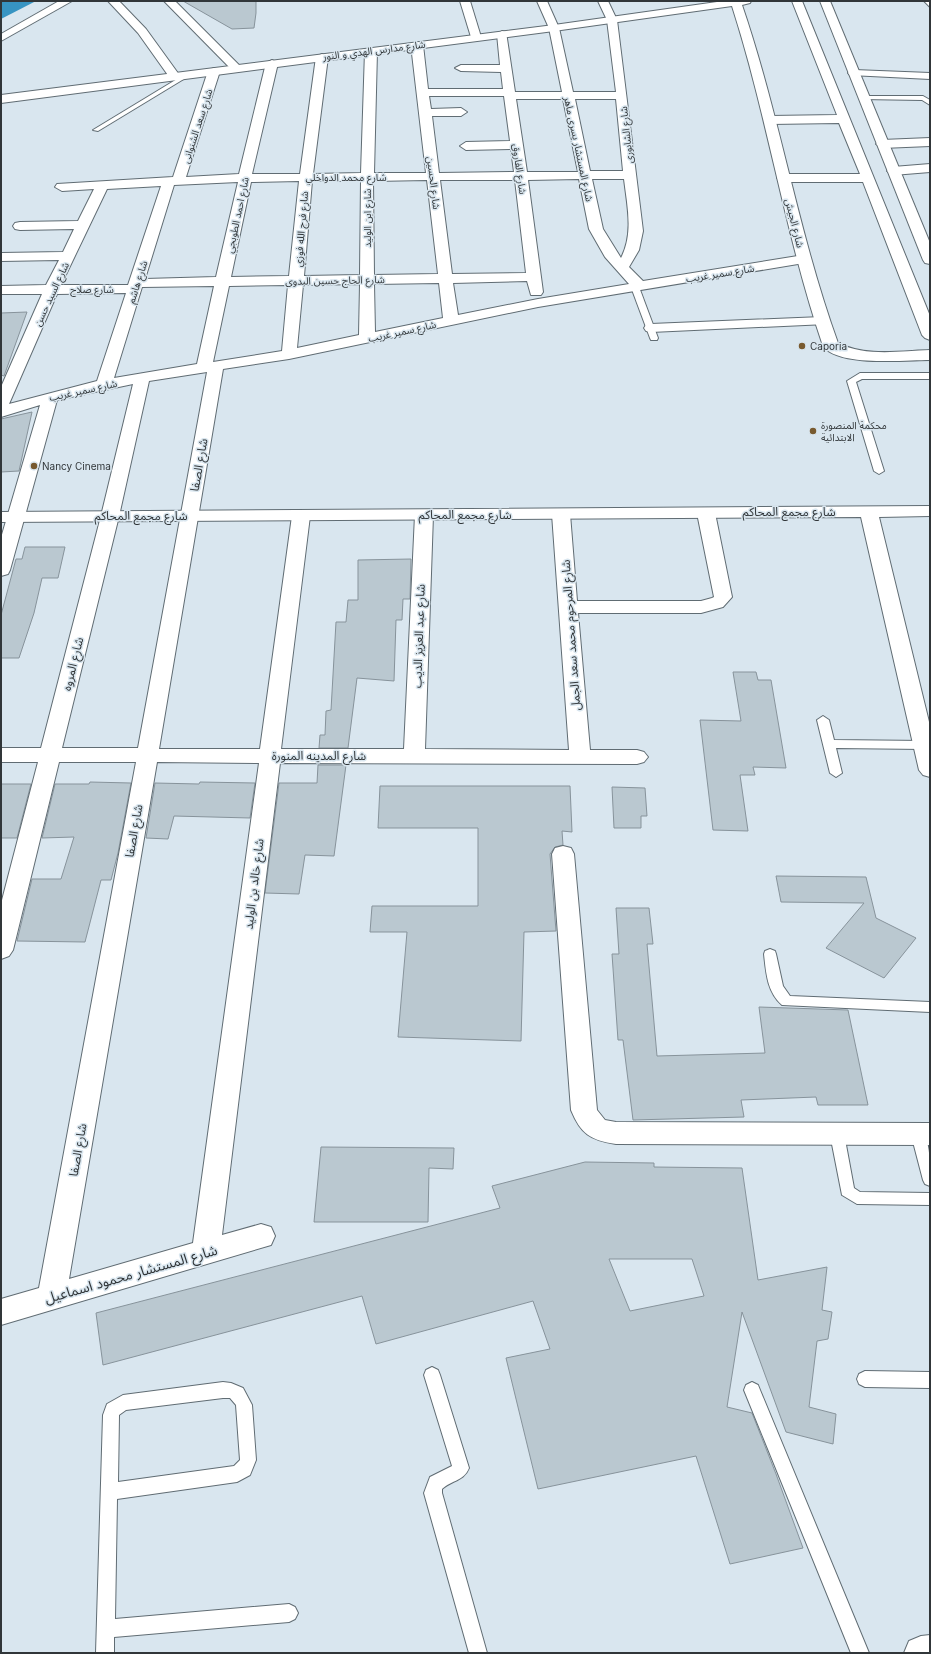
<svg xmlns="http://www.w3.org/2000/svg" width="931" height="1654" font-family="Inter,'Noto Sans Arabic',sans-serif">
	<rect width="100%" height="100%" fill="#d9e6ef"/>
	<path fill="#3794c2" d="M1,1H36L1,19Z"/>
	<g fill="#bac8d0" stroke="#87939b" fill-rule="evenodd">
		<path d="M183,1H256V13L254,28L232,29Z"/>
		<path d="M27,312L4,376L1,375V313Z"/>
		<path d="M32,412L19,471L1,472V419Z"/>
		<path d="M25,547H65L58,578H42L34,613L19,658H1V615L16,559H22Z"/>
		<path d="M411,559L410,599H403L402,620H396L394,681L357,678L348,748H319L320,735H325L326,711L331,710L336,622H346L348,600H358V560Z"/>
		<path d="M733,672H756L758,680H771L786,768L753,767L755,775H740L748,831L713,830L700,720L741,721Z"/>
		<path d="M318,765H346L334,856L305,855L299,894L265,893L279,783H317Z"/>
		<path d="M90,782L131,783L118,853L111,880H101L85,942L17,941L32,879H61L74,837L42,838L55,784H89Z"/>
		<path d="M200,782L255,783L250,818L174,816L168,839L146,838L155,783L199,784Z"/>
		<path d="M1,784H31L17,838H1Z"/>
		<path d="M380,786H570L572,832L562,831L563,845L555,847L550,854L556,931L524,932L521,1041L398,1037L407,932H370L372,906H478V828H378Z"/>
		<path d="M612,787L645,788L647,816H641V828H614Z"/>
		<path d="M776,876L866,877L876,918L916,938L884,978L826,948L864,903L781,902Z"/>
		<path d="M616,908H649L653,944H647L657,1056L765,1053L759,1007L848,1010L868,1105H818L816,1097L741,1100L744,1117L633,1120L623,1040H618L612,954H619Z"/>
		<path d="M321,1147L454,1148L453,1169L429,1168L428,1222H314Z"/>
		<path d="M585,1162L654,1163V1167L742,1168L758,1280L827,1267L822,1310L832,1312L828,1339L817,1341L809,1407L836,1414L833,1444L786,1432L742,1312L727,1407L752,1413L776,1474L803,1548L730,1564L696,1456L538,1489L506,1358L550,1349L533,1301L376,1344L362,1296L103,1365L96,1313L500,1208L492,1186ZM609,1259H692L704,1296L630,1311Z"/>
	</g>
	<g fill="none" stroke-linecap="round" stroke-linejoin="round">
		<g stroke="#606c73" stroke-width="2">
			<g id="lane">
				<path d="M924,1H930V7Z"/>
				<path d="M187,73L192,74L98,131L93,130Z"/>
				<path d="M863,96H923L930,100V105L922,100L861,99V97Z"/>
				<path d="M632,285L639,287L658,338L657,340H651L650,338L631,287Z"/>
				<path d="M860,373H930V379H862L856,382L884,471L879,474L874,471L847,381Z"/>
				<path d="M823,716L829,720L834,740L924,741L930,745L924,749L836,748L842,773L836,777L830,773L817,720Z"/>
				<path d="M770,949L775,951L776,954L783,986L790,996L930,1002V1012L782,1005C767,992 766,972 764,954L765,951Z"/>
				<path d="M837,1128L842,1130L844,1134L854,1188L860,1192L930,1193V1205L857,1204L842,1195L830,1134L832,1130Z"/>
				<path d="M918,1128L923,1130C931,1147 930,1167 930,1186L925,1184L923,1180L911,1134L913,1130Z"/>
				<path d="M432,1367L438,1370L440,1375L469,1468C464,1481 452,1480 442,1489V1493L487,1653H469L424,1493L430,1477L452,1466L424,1375L426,1370Z"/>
				<path d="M865,1371L930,1372V1388L865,1387L859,1384L857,1379L859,1374Z"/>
				<path d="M223,1382L231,1383L243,1388L252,1405L256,1460L250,1475L237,1482L117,1499L115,1619L289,1604L295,1607L298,1613L295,1619L289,1622L114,1637V1653H96L103,1415L107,1404L123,1395ZM223,1398H230L236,1405L240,1460L234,1466L118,1482L119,1415L126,1410Z"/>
				<path d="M752,1382L758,1385L760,1390L869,1653H851L744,1390L746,1385Z"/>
			</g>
		</g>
		<g stroke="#606c73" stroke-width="2">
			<g id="street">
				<path d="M108,1H119L146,29L180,76L178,78H170L138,33Z"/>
				<path d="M164,1H175L242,68L240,70H232Z"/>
				<path d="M460,1H470L481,37L480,39H472L471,37Z"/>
				<path d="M537,1H547L559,28L573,92H616L607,20L598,1H608L617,20L643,231L639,250L629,267L643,281L804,255L809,256L811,259L809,262L804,263L538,307L289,359L223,369L159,749H260L292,516L295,512L301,511L307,512L310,516L281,749H404L415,515L418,511L424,510L430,511L433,515L425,749L569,750L552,514L555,510L561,509L567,510L570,514L577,601H701L712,598L714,597L697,513L700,509L706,508L712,509L715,513L732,597L723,607L701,613H578L590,750H637L644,752L648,757L644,762L637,764L280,763L222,1235L261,1224L271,1227L275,1236L271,1245L1,1325V1299L39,1288L136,762H59L13,950L9,956L1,959V904L38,762H1V748H41L101,516L133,384L57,400L10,570L8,574L1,576V538L40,405L1,417V387L42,294H1V286L46,285L59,260L1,261V253L63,252L74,229L20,230L15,229L13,226L15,223L20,222L78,221L94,189L62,191L55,187L57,184L173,177L208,71L214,68L220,71L186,177L239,174L266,63L272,60L278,63L252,174H300L316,57L322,54L328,57L313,174L361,173L365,51L371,48L377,51L374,173H426L411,45L417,42L423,45L428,89H503L501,72L461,71L455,68L461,65H500L497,34L502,31L506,32L515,92H562L549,28ZM429,96H504L510,141L466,142L460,146L466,150L511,149L514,172L439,173L432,116H461L467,112L461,108L431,109ZM516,99H563L578,172H527ZM575,99H616L623,171H590ZM579,179L589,229L605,257L629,284L538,299L458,315L453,283L527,281L531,295H541L543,292L528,180ZM592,179H624C627,205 634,233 621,258L603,229ZM427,180L438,274L374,275L373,181ZM440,180H515L526,273L452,274ZM299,181L289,276L231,277L251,182ZM312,181H361L360,275L304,276ZM238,182L216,277L145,279L174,185ZM161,186L128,285H61L107,189ZM439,283L443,318L375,332L374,284ZM360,284L359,335L297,348L303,285ZM288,285L282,351L213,362L229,286ZM214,286L197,364L114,378L142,287ZM126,293L97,381L9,404L57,294ZM207,372L138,748H62L119,516L149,381ZM157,762L259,763L193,1243L69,1279Z"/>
				<path d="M854,70L930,73V79L850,75L848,73L850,71Z"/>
				<path d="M930,138V146L882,148L876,144L882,140Z"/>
				<path d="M930,164V172L893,175L887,171L893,167Z"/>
				<path d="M822,317L827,318L829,321L827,324L651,332L646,331L644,328L646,325L651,324Z"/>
				<path d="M563,846L571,848L574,854L597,1110L605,1120L616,1122L930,1123V1145L616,1144C590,1140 581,1134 571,1110L552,854L555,848Z"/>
			</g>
		</g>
		<g stroke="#606c73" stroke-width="2">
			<g id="secondary">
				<path d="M59,1H72L1,41V34Z"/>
				<path d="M724,1H751L750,3L742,5C780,116 798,233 838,343C865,357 900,351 930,350V360C906,360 838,367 823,346C785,235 768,118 732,6L554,31L1,103V95L554,25Z"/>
				<path d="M930,506V516L879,517L930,726V777L923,775L919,770L861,517L1,522V512Z"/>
				<path d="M930,1635V1653H904L909,1641L921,1636Z"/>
			</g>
		</g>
		<g stroke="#606c73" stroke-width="2">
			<g id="primary">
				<path d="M792,1H802L930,316V340L925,338L922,335L863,182H783L777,178L783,174H860L839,123L770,124L764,120L770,116L837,115Z"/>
				<path d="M820,1H830L930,243V264L925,263L923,260Z"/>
				<path d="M924,738H930V752L917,750L914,745L917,740Z"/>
			</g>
		</g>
		<use href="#lane" fill="#fff" fill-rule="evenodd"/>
		<use href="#street" fill="#fff" fill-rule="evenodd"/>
		<use href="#secondary" fill="#fff" fill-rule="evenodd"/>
		<use href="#primary" fill="#fff" fill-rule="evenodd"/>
	</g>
	<g fill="#785a2f" stroke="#d9e6ef" stroke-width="1.5">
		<circle cx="802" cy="346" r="4"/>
		<circle cx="813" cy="431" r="4"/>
		<circle cx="34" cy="466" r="4"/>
	</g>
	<g text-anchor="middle" stroke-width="3" stroke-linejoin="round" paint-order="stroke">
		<g font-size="10" fill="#313639" stroke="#d9e6ef">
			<text transform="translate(374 50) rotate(-7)" y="4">شارع مدارس الهدي و النور</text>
			<text transform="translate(197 126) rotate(-72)" y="4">شارع سعد الشنوانى</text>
			<text transform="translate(626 135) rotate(-96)" y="4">شارع الشابورى</text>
			<text transform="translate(579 149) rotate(78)" y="4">شارع المستشار يسرى ماهر</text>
			<text transform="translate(520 169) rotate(82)" y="4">شارع الفاروق</text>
			<text x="346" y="181">شارع محمد الدواخلي</text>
			<text transform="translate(434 183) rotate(83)" y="4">شارع الحسين</text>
			<text transform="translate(237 215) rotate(-78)" y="4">شارع احمد الطوبجي</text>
			<text transform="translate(367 218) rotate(-90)" y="4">شارع ابن الوليد</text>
			<text transform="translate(795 223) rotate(76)" y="4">شارع الجيش</text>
			<text transform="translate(301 229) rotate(-85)" y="4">شارع فرج الله فوزي</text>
			<text transform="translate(720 273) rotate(-9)" y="4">شارع سمير غريب</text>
			<text transform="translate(335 280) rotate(-1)" y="4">شارع الحاج حسين البدوى</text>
			<text transform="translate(137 282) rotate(-72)" y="4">شارع هاشم</text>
			<text x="92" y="293">شارع صلاح</text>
			<text transform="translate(51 294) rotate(-65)" y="4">شارع السيد حسن</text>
			<text transform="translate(402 331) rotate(-12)" y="4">شارع سمير غريب</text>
			<text transform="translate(83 390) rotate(-12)" y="4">شارع سمير غريب</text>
		</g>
		<g font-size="10" fill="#313639" stroke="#d9e6ef" text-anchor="start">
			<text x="810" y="350">Caporia</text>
			<text x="821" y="429">محكمة المنصورة<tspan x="821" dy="12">الابتدائية</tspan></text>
			<text x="42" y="470">Nancy Cinema</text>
		</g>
		<g font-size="12" fill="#313639" stroke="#d9e6ef">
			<text transform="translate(199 465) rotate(-80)" y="4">شارع الصفا</text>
			<text x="789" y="516">شارع مجمع المحاكم</text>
			<text x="465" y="519">شارع مجمع المحاكم</text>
			<text x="141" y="520">شارع مجمع المحاكم</text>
			<text transform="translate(571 635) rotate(-94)" y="4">شارع المرحوم محمد سعد الجمل</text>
			<text transform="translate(419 636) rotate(-88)" y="4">شارع عبد العزيز الديب</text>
			<text transform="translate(73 664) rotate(-76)" y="4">شارع المروه</text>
			<text x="319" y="760">شارع المدينه المنورة</text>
			<text transform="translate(134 831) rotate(-80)" y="4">شارع الصفا</text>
			<text transform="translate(254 884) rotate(-83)" y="4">شارع خالد بن الوليد</text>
			<text transform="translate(78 1150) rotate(-80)" y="4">شارع الصفا</text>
		</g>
		<g font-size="14" fill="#313639" stroke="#d9e6ef">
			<text transform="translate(131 1274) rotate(-16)" y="5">شارع المستشار محمود اسماعيل</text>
		</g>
	</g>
	<rect width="931" height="1654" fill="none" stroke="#313639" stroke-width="4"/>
</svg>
